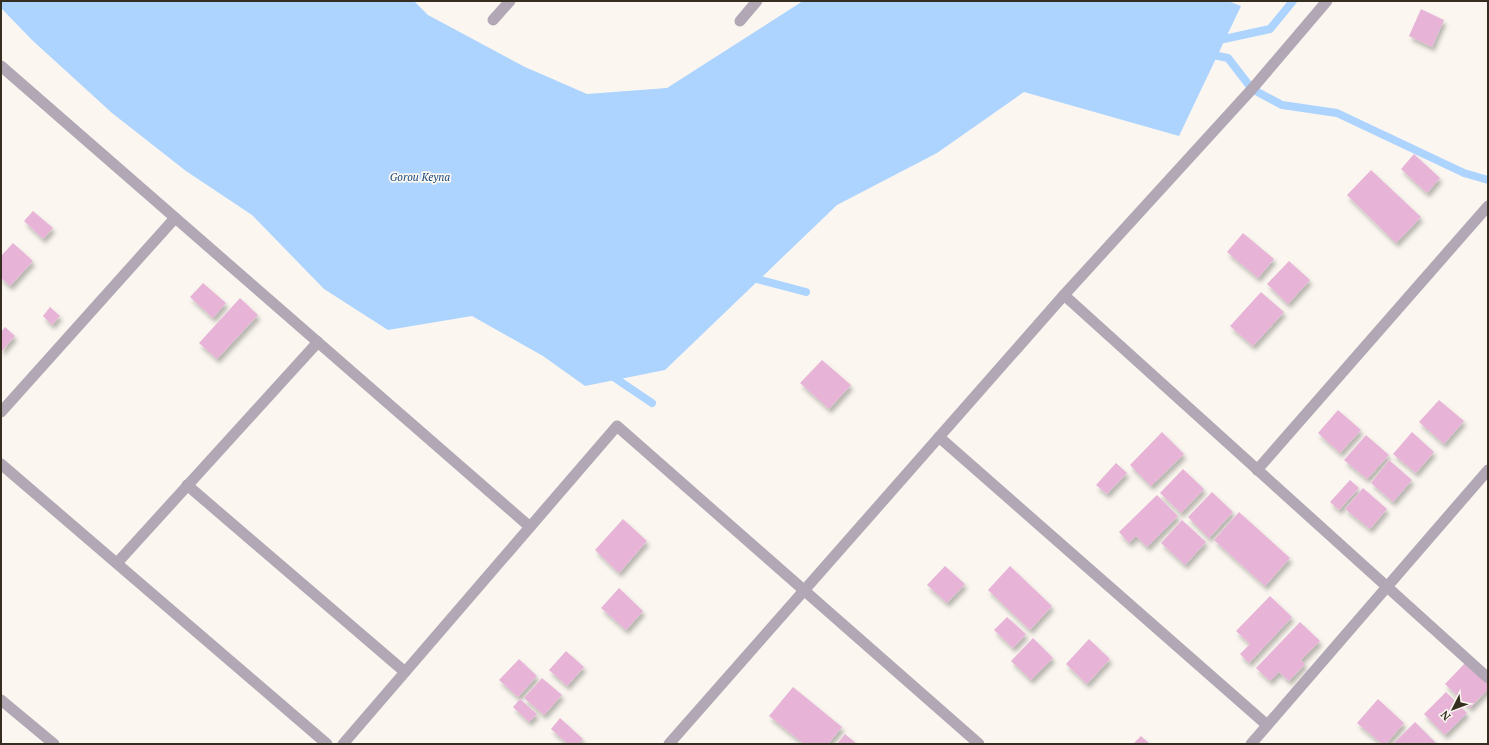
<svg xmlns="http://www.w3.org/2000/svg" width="1489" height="745" font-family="'PT Serif',serif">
	<defs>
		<filter id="shadow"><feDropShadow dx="2.5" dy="4.5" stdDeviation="2" flood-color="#0004"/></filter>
	</defs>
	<rect width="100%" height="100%" fill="#fbf7f0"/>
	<path fill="#add3ff" d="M1,1H414L428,15L525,67L587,94L667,88L803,1H1228L1241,6L1179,136L1024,92L937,153L837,205L665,370L585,386L543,356L472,316L388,330L324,289L252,215L186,171L112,113L32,40L1,8Z"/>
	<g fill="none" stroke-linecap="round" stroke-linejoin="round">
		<g stroke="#add3ff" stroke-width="8">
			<path d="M1214,38L1224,39L1270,29L1293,1"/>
			<path d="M1208,54L1228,58L1252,89L1282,105L1337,113L1464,173L1488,180"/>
			<path d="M749,277L806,292"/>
			<path d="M609,374L652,403"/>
		</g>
	</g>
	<g fill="#e7b4d7" filter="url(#shadow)">
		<path d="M1421,9L1444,20L1432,47L1409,36Z"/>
		<path d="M1414,154L1440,178L1427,193L1401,169Z"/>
		<path d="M1371,170L1421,217L1396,243L1347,195Z"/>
		<path d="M33,211L53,228L43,239L24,221Z"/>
		<path d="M1243,233L1274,259L1258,278L1227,252Z"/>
		<path d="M13,243L33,261L10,286L1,278V256Z"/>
		<path d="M1289,261L1310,280L1288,304L1267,284Z"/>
		<path d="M203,283L226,303L213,318L190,297Z"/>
		<path d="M1261,292L1284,312L1253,346L1230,326Z"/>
		<path d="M240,298L258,315L217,359L199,343Z"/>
		<path d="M50,307L60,316L52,325L43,316Z"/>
		<path d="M5,327L15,336L1,352V332Z"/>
		<path d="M822,360L851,385L829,409L800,383Z"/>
		<path d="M1439,400L1464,421L1444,444L1419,422Z"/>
		<path d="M1338,410L1361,430L1340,453L1318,433Z"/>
		<path d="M1162,432L1184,454L1151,486L1130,465Z"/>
		<path d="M1412,432L1434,452L1416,473L1393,454Z"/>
		<path d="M1366,435L1389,455L1367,479L1344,460Z"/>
		<path d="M1389,460L1412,480L1393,502L1371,483Z"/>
		<path d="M1116,463L1127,473L1107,494L1096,485Z"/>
		<path d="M1183,469L1204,489L1181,513L1160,493Z"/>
		<path d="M1350,480L1359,488L1339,510L1330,502Z"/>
		<path d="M1363,488L1387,509L1370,529L1345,509Z"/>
		<path d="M1212,492L1233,512L1209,538L1188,517Z"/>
		<path d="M1157,495L1178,516L1147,547L1136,536L1129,543L1119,532Z"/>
		<path d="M1239,512L1290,558L1265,586L1214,540Z"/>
		<path d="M623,519L647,541L619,573L595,550Z"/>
		<path d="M1182,520L1206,542L1185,565L1161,543Z"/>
		<path d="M945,566L965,584L947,603L927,585Z"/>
		<path d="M1010,566L1052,606L1030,630L988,590Z"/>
		<path d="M619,588L643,611L626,630L601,608Z"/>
		<path d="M1270,596L1292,617L1249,663L1240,654L1250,644L1236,631Z"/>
		<path d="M1007,617L1026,634L1013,648L994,630Z"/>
		<path d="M1300,622L1320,641L1301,660L1305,664L1289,681L1279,672L1270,681L1256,668Z"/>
		<path d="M1033,638L1053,658L1031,680L1011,661Z"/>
		<path d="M1089,639L1110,659L1087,684L1066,664Z"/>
		<path d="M566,651L584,667L567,686L549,670Z"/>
		<path d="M519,659L537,676L518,697L499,680Z"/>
		<path d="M1466,662L1488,682V689L1470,708L1445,684Z"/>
		<path d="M542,678L562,695L544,715L524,698Z"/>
		<path d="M793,687L842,727L828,744H804L769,716Z"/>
		<path d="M1446,692L1467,713L1445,735L1424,714Z"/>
		<path d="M520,699L537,714L529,722L513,707Z"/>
		<path d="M1378,699L1404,723L1386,744H1382L1357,723Z"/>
		<path d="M560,718L583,739L578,744H568L551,729Z"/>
		<path d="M1415,722L1436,743L1435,744H1393Z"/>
		<path d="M845,734L857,744H837Z"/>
		<path d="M1141,736L1150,744H1133Z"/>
	</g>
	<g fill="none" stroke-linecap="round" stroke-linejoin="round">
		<g stroke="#b1a7b5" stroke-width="11">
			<path d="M493,20L510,1"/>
			<path d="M740,21L757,1"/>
			<path d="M1,66L530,527"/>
			<path d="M1064,295L1488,678"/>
			<path d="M1,412L175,218"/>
			<path d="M939,437L1267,725"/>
			<path d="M1,464L327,744"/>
			<path d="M1257,470L1488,206"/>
			<path d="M187,485L405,672"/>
			<path d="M117,563L318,342"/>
			<path d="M1,700L54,744"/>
			<path d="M343,744L617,426L979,744"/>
			<path d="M669,744L1064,295L1252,89L1327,1"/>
			<path d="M1251,744L1488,470"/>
		</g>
	</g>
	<g text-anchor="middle" stroke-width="3.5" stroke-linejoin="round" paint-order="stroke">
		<g font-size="11" font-style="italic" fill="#16497e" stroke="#fbf7f0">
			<text x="420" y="181">Gorou Keyna</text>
		</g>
	</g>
	<rect width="1489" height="745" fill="none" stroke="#362e21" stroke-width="4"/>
	<g transform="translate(1453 709) rotate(228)" stroke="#fbf7f0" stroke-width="3" paint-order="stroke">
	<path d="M0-3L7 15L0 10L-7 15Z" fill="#362e21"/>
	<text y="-6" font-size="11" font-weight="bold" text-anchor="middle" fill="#362e21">N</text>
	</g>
</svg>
